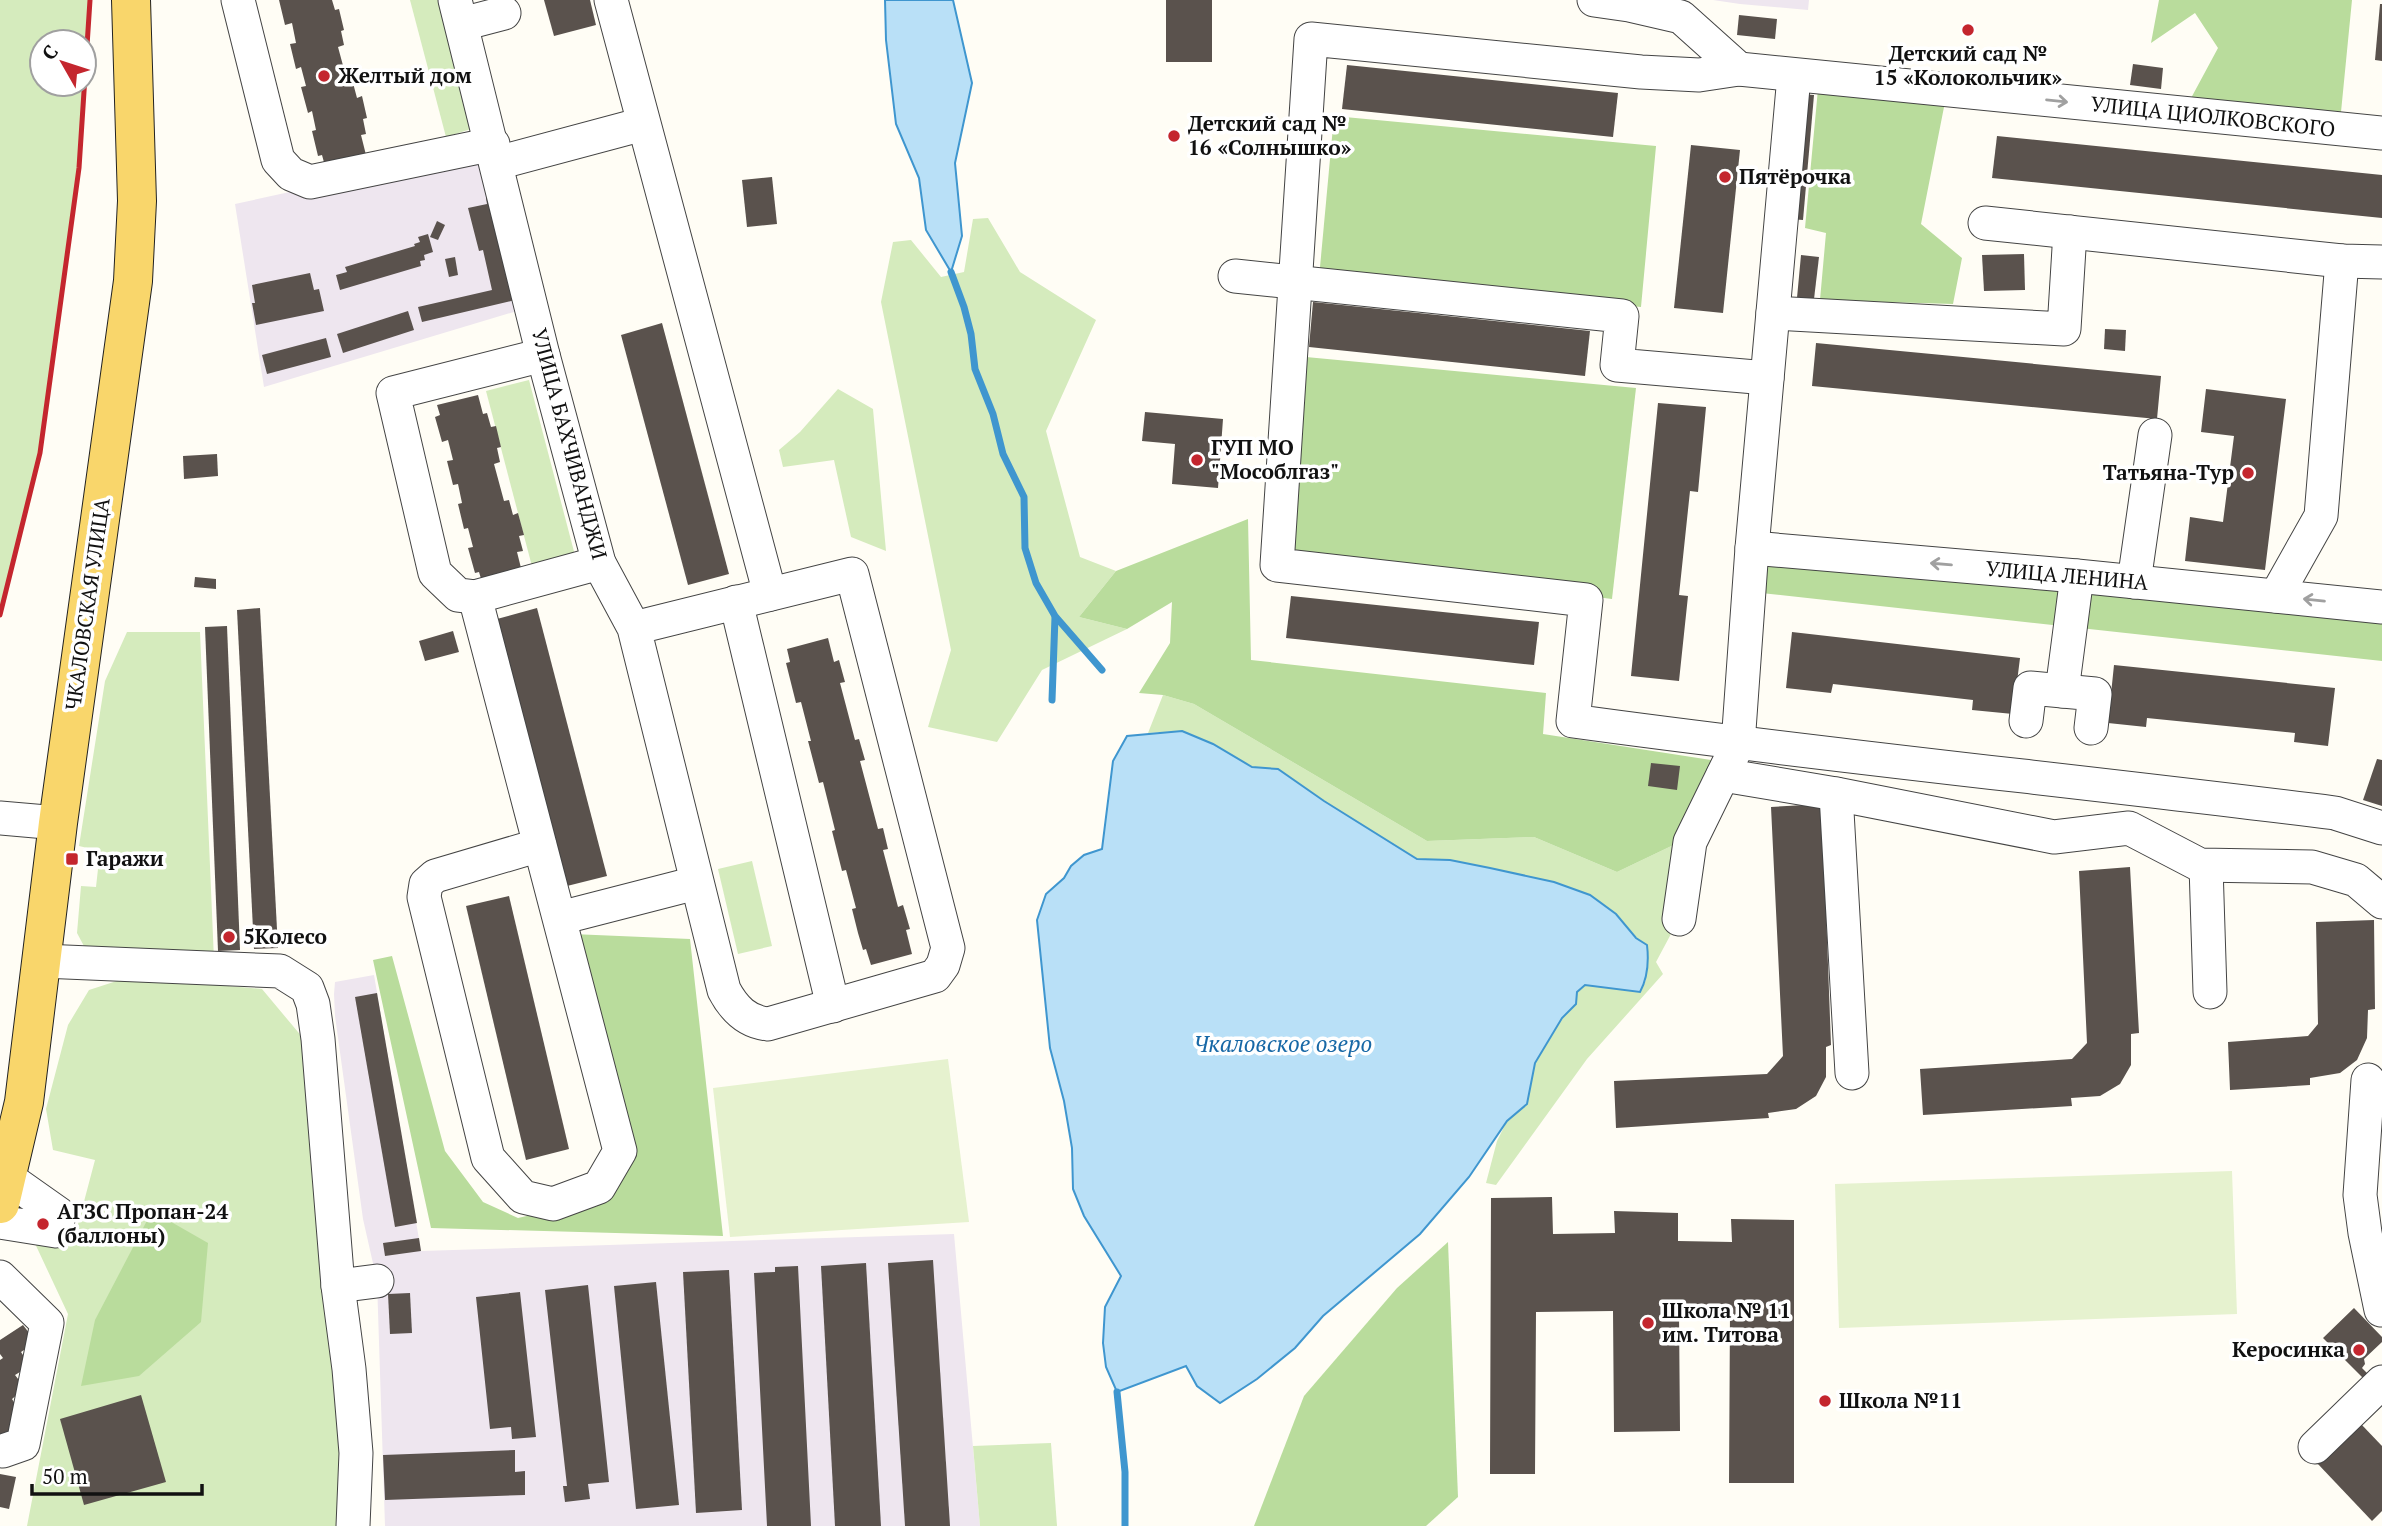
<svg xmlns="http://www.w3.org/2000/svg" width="2382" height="1526" font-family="'PT Serif',serif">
	<rect width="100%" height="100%" fill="#fffdf5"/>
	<g fill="#eee6ef">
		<path d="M1713,0H1809L1808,10L1740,4Z"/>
		<path d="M487,149L527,308L264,387L235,204Z"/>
		<path d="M374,975L421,1251L954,1234L980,1526H385L377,1281L363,1219L335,1016L334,994L335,982Z"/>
	</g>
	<g fill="#d5ebbd" fill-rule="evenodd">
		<path d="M0,0H90L79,168L40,453L0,615ZM42,42H84V84H42Z"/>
		<path d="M410,0H449L474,128L446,137Z"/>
		<path d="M988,218L1020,272L1096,320L1046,431L1080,557L1116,571L1079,617L1127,629L1042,670L997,742L928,727L951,650L881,302L893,242L911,240L941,277L964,272L973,219Z"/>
		<path d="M529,380L577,563L534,574L486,391Z"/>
		<path d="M838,389L873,409L886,551L851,537L834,460L783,467L779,450L800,432Z"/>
		<path d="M127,632H200L214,960L85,948L77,933L81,886L96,887L100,851L79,846L105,681Z"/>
		<path d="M1163,695L1194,704L1427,841L1534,837L1617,872L1684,840L1679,919L1656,962L1663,974L1587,1059L1496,1185L1486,1183L1497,1141L1507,1121L1527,1104L1535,1063L1562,1018L1576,1004L1577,992L1585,985L1640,992L1646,980L1647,945L1637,938L1616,914L1554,882L1450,860L1417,859L1323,801L1278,769L1252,767L1213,744L1182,731L1148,733Z"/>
		<path d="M752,861L772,946L738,954L718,869Z"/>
		<path d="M129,977L262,989L303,1038L358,1526H27L68,1314L31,1235L73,1243L95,1160L53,1150L46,1109L68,1025L89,990Z"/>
		<path d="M1051,1443L1057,1526H980L973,1446Z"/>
	</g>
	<g fill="#b9dc9c">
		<path d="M2159,0H2352L2341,112L2190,100L2218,48L2195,13L2151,43Z"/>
		<path d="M1818,89L1945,102L1921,224L1962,258L1953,304L1820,300L1826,233L1805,228Z"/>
		<path d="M1334,116L1656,146L1641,307L1319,278Z"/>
		<path d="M1306,357L1636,388L1612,599L1286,558Z"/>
		<path d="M1248,519L1251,660L1546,693L1543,734L1711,760L1705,815L1684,840L1617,872L1534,837L1427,841L1194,704L1163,695L1139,693L1170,643L1172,602L1127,629L1079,617L1116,571Z"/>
		<path d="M1764,560L2382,617V661L1761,593Z"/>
		<path d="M572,934L690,939L723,1236L431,1228L373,960L392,956L445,1151L483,1202L518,1218L597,1200L627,1159Z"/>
		<path d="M152,1211L208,1243L201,1322L139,1376L81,1386L95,1320Z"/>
		<path d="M1448,1242L1458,1497L1426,1526H1254L1304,1396L1397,1288Z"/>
	</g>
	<g fill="#e6f2cf">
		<path d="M948,1059L969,1222L730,1237L713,1088Z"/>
		<path d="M2232,1171L2237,1314L1839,1328L1835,1184Z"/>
	</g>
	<g fill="#b9e0f7" stroke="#3f96cf" stroke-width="2">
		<path d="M885,0H953L972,83L955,163L962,236L951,272L926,230L919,178L896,124L886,40Z"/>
		<path d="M1182,731L1213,744L1252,767L1278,769L1324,801L1417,859L1450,860L1490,868L1554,882L1590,895L1616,914L1636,938L1647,945C1649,962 1648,977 1640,992L1585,985L1577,992L1576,1004L1562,1018L1535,1063L1527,1104L1507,1121L1469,1177L1420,1234L1323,1316L1295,1348L1257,1379L1220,1403L1197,1386L1186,1366L1117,1392L1106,1367L1103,1343L1105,1307L1121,1276L1084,1216L1073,1189L1072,1148L1064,1101L1050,1048L1037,920L1046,894L1064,878L1071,866L1084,855L1102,849L1113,761L1127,736Z"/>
	</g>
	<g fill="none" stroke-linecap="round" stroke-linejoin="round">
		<g stroke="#3f96cf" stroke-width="7">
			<path d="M951,272L964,307L971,334L975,369L993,414L1003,454L1024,497L1025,548L1036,583L1055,616L1102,670"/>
			<path d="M1052,700L1055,617"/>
			<path d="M1117,1392L1125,1472V1526"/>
		</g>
	</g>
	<g fill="#5a524d">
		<path d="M279,0H332L335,10L339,9L344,30L341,31L344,45L338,47L348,84L353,83L357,98L362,96L367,118L363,119L366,134L361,135L366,155L325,166L322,155L318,156L312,131L316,130L312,111L308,113L301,87L306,86L301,67L296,69L290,44L296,43L292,23L285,25Z"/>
		<path d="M544,0H590L596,25L554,36Z"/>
		<rect x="1166" y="0" width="46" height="62"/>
		<path d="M2380,4H2382V61L2375,60Z"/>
		<path d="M1739,15L1777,19L1775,39L1737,35Z"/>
		<path d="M2133,64L2163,68L2161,89L2130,85Z"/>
		<path d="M1347,65L1618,93L1613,137L1342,109Z"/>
		<path d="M1801,94L1814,95L1803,220L1790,219Z"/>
		<path d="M1997,136L2382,175V218L1992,178Z"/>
		<path d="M1691,145L1740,150L1723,313L1674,308Z"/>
		<path d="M772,177L777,224L747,227L742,180Z"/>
		<path d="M496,196L520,299L422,322L418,307L492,290L483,250L479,251L468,208L487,204L486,198Z"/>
		<path d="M437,221L445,225L438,240L430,237Z"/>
		<path d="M428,234L433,252L424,255L425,260L420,261L421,266L340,290L336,275L347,272L345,267L415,246L414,244L420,242L418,237Z"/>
		<path d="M2024,254L2025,290L1984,291L1982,255Z"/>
		<path d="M1801,255L1819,257L1814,299L1797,298Z"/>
		<path d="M455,257L458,275L449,277L445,259Z"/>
		<path d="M310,273L314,290L319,289L324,311L256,325L252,303H255L252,285Z"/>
		<path d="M1313,302L1590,331L1585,376L1309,347Z"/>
		<path d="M408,311L414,330L343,353L337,334Z"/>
		<path d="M662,323L729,574L688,585L621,335Z"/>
		<path d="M2105,329L2126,330L2125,351L2104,349Z"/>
		<path d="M326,338L331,357L267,374L262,355Z"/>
		<path d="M1816,343L2161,376L2157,419L1812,386Z"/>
		<path d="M2206,389L2286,399L2265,570L2185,561L2190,517L2223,522L2234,436L2201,432Z"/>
		<path d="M478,395L483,414L487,413L491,427L496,426L501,447L497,448L500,462L494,464L504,501L509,500L513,515L518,513L524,535L519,536L523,551L517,552L522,572L482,582L479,572L475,573L468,548L473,547L468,528L464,529L458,504L462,503L458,484L453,485L447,461L453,460L448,440L442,442L435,417L440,415L437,405Z"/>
		<path d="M1658,403L1706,407L1698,492L1690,491L1679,595L1688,596L1679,681L1631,676Z"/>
		<path d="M1145,412L1223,419L1218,488L1172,484L1175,444L1142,441Z"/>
		<path d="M217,454L218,476L184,479L183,456Z"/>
		<path d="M195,577L216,579V589L194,587Z"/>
		<path d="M1291,596L1539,622L1534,665L1286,638Z"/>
		<path d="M260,608L278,948L254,949L237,610Z"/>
		<path d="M537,608L607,876L567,886L497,619Z"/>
		<path d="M227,626L240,950L218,951L205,627Z"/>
		<path d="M453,631L459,652L425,661L419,641Z"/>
		<path d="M1792,632L2020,658L2013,714L1972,710L1973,700L1833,684L1831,693L1786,688Z"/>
		<path d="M828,638L834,662L839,660L845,682L840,683L855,740L859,739L865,760L860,761L878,829L883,828L888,849L883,850L898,907L903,905L910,929L906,930L912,954L871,965L866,949L863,950L858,933L852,909L856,908L846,870L842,871L832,831L835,830L823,782L819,783L808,741H811L801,702L796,703L786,663L790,662L787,649Z"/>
		<path d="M2114,665L2335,688L2328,746L2294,742L2295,733L2147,718L2146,727L2108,723Z"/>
		<path d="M2377,759L2382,760V806L2363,800Z"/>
		<path d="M1651,763L1680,766L1677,790L1648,786Z"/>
		<path d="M1822,804L1831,1045L1826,1047V1077L1816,1096L1796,1109L1768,1113L1769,1118L1616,1128L1614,1081L1767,1074L1783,1056L1771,807Z"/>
		<path d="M2130,867L2139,1033L2131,1034V1065L2120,1084L2100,1096L2071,1098L2072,1106L1923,1115L1920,1069L2072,1059L2087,1043L2079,871Z"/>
		<path d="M509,896L569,1149L526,1160L466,906Z"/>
		<path d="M2374,920L2375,1009L2368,1010L2367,1038L2357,1060L2340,1073L2310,1078V1085L2230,1090L2228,1042L2308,1036L2318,1024L2316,922Z"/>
		<path d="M377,993L417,1223L395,1227L355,997Z"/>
		<path d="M1552,1197L1553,1234L1615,1233L1614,1211L1678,1213V1241L1732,1242L1731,1219L1794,1220V1483H1729L1730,1311L1679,1312L1680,1431L1614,1432L1613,1311L1536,1312L1535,1474H1490L1491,1198Z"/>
		<path d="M419,1238L421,1251L385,1256L383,1243Z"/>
		<path d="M933,1260L950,1526H905L888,1263Z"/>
		<path d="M866,1263L881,1526H835L821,1266Z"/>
		<path d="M798,1266L811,1526H767L754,1273L775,1272V1267Z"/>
		<path d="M729,1270L742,1510L696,1513L683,1272Z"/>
		<path d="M656,1282L679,1505L636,1509L614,1286Z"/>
		<path d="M588,1285L609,1482L588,1484L590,1499L565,1502L563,1486H567L545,1290Z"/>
		<path d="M520,1292L536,1437L512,1439L511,1427L490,1429L476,1297Z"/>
		<path d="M410,1293L412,1333L390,1334L388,1294Z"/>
		<path d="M2354,1308L2382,1337V1342L2364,1359L2365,1364L2362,1368L2368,1374L2363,1378L2323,1338Z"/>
		<path d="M23,1325L36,1342L21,1352L30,1366L15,1375L25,1388L12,1399L20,1412L0,1460V1360L3,1358L0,1354V1340Z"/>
		<path d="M141,1395L166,1482L84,1505L60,1419Z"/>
		<path d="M2360,1423L2382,1446V1511L2372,1521L2317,1463Z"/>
		<path d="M515,1450V1472L525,1471V1495L385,1500L383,1455Z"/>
		<path d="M0,1474L16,1477L9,1509L0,1507Z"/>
	</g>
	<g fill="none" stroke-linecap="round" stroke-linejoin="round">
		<g stroke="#444" stroke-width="35">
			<g id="minor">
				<path d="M238,0L278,160L291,174L310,182L493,144"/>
				<path d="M455,0L543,355L599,563L634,628L724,990C734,1009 747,1022 768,1024L935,976L943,965L948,948L852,574L634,628"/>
				<path d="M611,0L770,594"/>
				<path d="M1594,0L1629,5L1681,17L1739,69"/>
				<path d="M462,24L504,13"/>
				<path d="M2382,133L1739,69L1699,75L1641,72L1311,39L1277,565L1586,600L1573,721C1826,756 2081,781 2335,813L2382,828"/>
				<path d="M497,163L643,124"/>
				<path d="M1985,223L2342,261L2382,262"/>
				<path d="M1235,276L1622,316L1617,365L1767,378"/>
				<path d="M1773,313L2064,329L2070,232"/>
				<path d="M543,355L393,393L435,573L458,595L475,597L599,563"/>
				<path d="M1752,548L2077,576L2382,607"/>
				<path d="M2134,582L2155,435"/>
				<path d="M2276,596L2321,516L2342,261"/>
				<path d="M475,597L620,1151L599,1187L553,1204L523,1197L488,1158L424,897L426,884L435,876L540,845"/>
				<path d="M736,602L833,1006"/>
				<path d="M2062,691L2077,576"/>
				<path d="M2026,721L2030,688L2095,694L2091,728"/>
				<path d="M1723,775L1836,794L2054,837L2129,828L2200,865L2312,867L2356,880L2382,902"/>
				<path d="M1836,794L1852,1073"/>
				<path d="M0,818L58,823"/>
				<path d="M2206,866L2210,992"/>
				<path d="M560,918L696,883"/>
				<path d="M1679,919L1690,842L1738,744L1752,548L1794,76"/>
				<path d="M42,961L280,971L307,988L313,1004L318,1039L338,1286L377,1281"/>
				<path d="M2368,1080L2360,1195L2365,1233L2381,1310"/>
				<path d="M0,1222L56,1231L59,1214L8,1178"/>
				<path d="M0,1277L47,1323L23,1444L3,1451"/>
				<path d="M338,1286L349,1369L356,1453L353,1526"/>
				<path d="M2315,1447L2382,1382"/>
			</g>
		</g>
		<g stroke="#222" stroke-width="40">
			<path id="major" d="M0,1204L24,1102L58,823L133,281L137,201L131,0"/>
		</g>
		<use href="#minor" stroke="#fff" stroke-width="33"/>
		<use href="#major" stroke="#f9d66b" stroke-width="38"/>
		<path stroke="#c4262e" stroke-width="5" d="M0,615L40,453L79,168L90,0"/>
	</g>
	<defs><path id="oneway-shaft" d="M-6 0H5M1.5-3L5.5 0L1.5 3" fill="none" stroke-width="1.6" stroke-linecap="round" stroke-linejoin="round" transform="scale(1.75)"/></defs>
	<g stroke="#a0a0a0">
		<use href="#oneway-shaft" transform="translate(2057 101) rotate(6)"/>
		<use href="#oneway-shaft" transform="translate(1941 564) rotate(-175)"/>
		<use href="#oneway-shaft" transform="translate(2314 600) rotate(-174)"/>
	</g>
	<g fill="#c4262e" stroke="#fff" stroke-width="2.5">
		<circle cx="1968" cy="30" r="7"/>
		<circle cx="324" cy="76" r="7"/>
		<circle cx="1174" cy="136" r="7"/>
		<circle cx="1725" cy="177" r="7"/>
		<circle cx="1197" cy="460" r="7"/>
		<circle cx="2248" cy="473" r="7"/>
		<rect x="65" y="852" width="14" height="14" rx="3.5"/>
		<circle cx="229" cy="937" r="7"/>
		<circle cx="43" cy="1224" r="7"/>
		<circle cx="1648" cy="1323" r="7"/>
		<circle cx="2359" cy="1350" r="7"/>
		<circle cx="1825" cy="1401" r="7"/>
	</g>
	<g text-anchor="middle" stroke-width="7" stroke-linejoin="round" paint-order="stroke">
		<g font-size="21" font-weight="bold" fill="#111" stroke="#fff" text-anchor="start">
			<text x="1968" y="61" text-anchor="middle">Детский сад №<tspan x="1968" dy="24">15 «Колокольчик»</tspan></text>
			<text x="338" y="83">Желтый дом</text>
			<text x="1188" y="131">Детский сад №<tspan x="1188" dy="24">16 «Солнышко»</tspan></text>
			<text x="1739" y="184">Пятёрочка</text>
			<text x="1211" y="455">ГУП МО<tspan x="1211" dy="24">"Мособлгаз"</tspan></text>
			<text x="2234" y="480" text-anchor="end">Татьяна-Тур</text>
			<text x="86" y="866">Гаражи</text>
			<text x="243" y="944">5Колесо</text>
			<text x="57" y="1219">АГЗС Пропан-24<tspan x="57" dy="24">(баллоны)</tspan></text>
			<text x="1662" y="1318">Школа № 11<tspan x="1662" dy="24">им. Титова</tspan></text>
			<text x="2345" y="1357" text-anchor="end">Керосинка</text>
			<text x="1839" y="1408">Школа №11</text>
		</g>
		<g font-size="21" fill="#111" stroke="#fff">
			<text transform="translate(2213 117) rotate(6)" y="7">УЛИЦА ЦИОЛКОВСКОГО</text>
			<text transform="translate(569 444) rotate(75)" y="7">УЛИЦА БАХЧИВАНДЖИ</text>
			<text transform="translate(2067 576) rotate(5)" y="7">УЛИЦА ЛЕНИНА</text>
			<text transform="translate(88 604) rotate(-82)" y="7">ЧКАЛОВСКАЯ УЛИЦА</text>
		</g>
		<g font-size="23" font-style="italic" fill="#1768a6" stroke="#fff">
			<text x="1283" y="1052">Чкаловское озеро</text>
		</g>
	</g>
	<g transform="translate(63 63) rotate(309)"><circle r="33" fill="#ffffff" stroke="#a0a0a0" stroke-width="2"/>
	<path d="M0-5L12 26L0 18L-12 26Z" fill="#c4262e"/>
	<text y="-10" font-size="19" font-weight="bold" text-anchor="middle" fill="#111111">С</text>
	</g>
	<path d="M32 1484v10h170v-10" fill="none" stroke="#111111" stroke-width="3.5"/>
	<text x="42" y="1484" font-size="21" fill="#111111" stroke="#ffffff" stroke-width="5" paint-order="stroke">50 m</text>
</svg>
